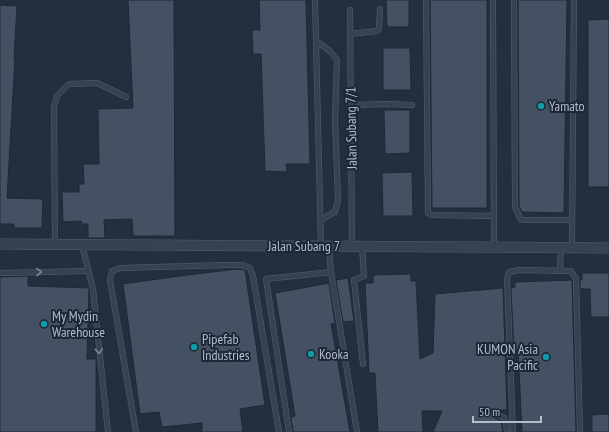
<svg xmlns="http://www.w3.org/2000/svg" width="609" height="432" font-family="'PT Sans Narrow',sans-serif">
	<rect width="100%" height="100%" fill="#232f3f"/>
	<g fill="#445163" stroke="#1e2836">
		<path d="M128,0H174L175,236H133L132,219L104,220L105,238H88V224H82L81,221L63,222L62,192H79V184H84L83,164H99L98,109L133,108Z"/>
		<path d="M259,0H306L310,164H286L287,172L265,171L261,54H253L252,30H260Z"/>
		<path d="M386,0H409V27H387Z"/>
		<path d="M430,0H487V208H432Z"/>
		<path d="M518,0H567L564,213L522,212L519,206Z"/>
		<path d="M0,5L17,6L14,58H15L7,198L43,199L42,228H14V224H0Z"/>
		<path d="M609,19V187H588V20Z"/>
		<path d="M383,48H410L411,90H383Z"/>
		<path d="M384,110H410V153L385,154Z"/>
		<path d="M412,172L413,216H383L382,173Z"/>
		<path d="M237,269L245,270L265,405L240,409L243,432H202V423L162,427L159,412L140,414L123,284L179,276Z"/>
		<path d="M582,273H609V317H591L590,289H580V280H582Z"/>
		<path d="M411,274V281H416L420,359L433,353L435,294L503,288L507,410H490L494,414L495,418L501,421L503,432H433L442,411H422L423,432H378L375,373H369L365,283H373V275Z"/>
		<path d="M28,276V286L89,288L87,359H96V432H0V277Z"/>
		<path d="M348,278L354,321L343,322L336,280Z"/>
		<path d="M572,280L576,432H522L518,351H514L511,288L515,287V282Z"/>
		<path d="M329,283L335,323L331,324L350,432H293L291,417L295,416L275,293Z"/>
		<path d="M609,414V432H592V415Z"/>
	</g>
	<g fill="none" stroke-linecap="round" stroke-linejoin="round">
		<g stroke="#555f6d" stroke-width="6">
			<g id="lane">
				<path d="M315,0L321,246"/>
				<path d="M426,0L428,213L432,215L493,216"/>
				<path d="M493,0L494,247"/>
				<path d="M514,0L515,207L521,220H572"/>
				<path d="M350,10L352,246"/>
				<path d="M350,34L377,31L379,29L380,9"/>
				<path d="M316,41L330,51L337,60L335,120L338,200L335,212L320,220"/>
				<path d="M351,105L390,104L412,105"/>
				<path d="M55,244L54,107L57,96L69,84L97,83L126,97"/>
				<path d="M82,245L93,289L108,432"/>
				<path d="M329,246L331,272L357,432"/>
				<path d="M362,246L364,276L354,280L363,364"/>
				<path d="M572,248L574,0"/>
				<path d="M560,270L561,248"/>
				<path d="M0,273L88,271"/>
				<path d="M498,415C507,417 506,423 507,432"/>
				<path d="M136,432L110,280L112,271L120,268L226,265H242L250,268L253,276L279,432"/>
				<path d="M289,432L266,279L331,272"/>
				<path d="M513,432L507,279L509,272L519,270L571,271L576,279L580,432"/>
			</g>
		</g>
		<g stroke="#555f6d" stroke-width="11">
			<path id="street" d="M0,244L609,248"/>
		</g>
		<use href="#lane" stroke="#37414f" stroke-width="5"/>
		<use href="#street" stroke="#37414f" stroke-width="10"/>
	</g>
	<defs><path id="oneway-chevron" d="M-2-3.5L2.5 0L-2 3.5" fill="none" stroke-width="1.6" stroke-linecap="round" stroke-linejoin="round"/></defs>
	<g stroke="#7b8593">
		<use href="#oneway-chevron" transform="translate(39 272) rotate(-1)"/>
		<use href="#oneway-chevron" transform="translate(99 351) rotate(84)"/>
	</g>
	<g fill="#0f9aa8" stroke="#1c2634" stroke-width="1.5">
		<circle cx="541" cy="106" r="4"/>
		<circle cx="44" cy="324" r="4"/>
		<circle cx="194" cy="347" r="4"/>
		<circle cx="311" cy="354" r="4"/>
		<circle cx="546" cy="357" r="4"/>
	</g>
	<g text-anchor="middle" stroke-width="4" stroke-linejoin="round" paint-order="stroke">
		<g font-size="14" fill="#b3bcca" stroke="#1c2634" text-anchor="start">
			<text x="549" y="111">Yamato</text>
			<text x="52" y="321">My Mydin<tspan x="52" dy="16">Warehouse</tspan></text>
			<text x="202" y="344">Pipefab<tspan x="202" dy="16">Industries</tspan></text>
			<text x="538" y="354" text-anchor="end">KUMON Asia<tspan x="538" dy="16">Pacific</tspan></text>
			<text x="319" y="359">Kooka</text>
		</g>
		<g font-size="14" fill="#b3bcca" stroke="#1c2634">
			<text transform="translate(351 128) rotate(-91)" y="5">Jalan Subang 7/1</text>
			<text x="304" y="251">Jalan Subang 7</text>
		</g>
	</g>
	<path d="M473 416v6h68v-6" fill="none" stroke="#b3bcca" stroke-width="2"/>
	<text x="479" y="416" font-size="12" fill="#b3bcca" stroke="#1c2634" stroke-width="3" paint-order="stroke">50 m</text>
</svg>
